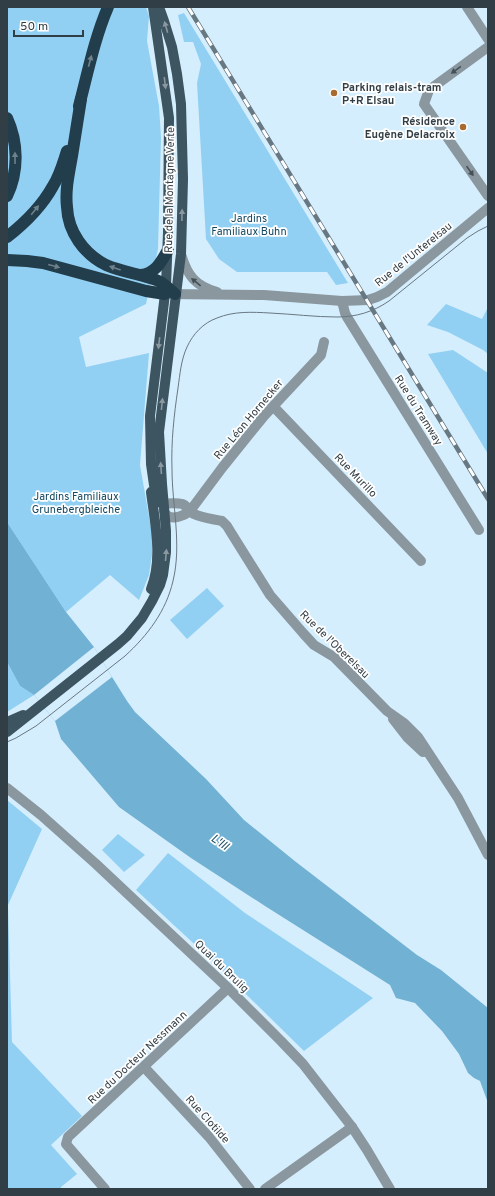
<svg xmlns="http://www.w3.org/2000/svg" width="495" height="1196" font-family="Overpass,sans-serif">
	<rect width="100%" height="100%" fill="#d5eefd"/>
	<g fill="#92d0f3">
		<path d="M7,7H146L149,16L147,41L159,106L161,137L158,249L146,304L79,337L86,367L149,353L140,465L151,528L153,540L152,555L149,575L139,600L110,575L66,612L7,522Z"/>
		<path d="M184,13L348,283L336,285L327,272H237L219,259L206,239L197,83L201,64L193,42H184L178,15Z"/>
		<path d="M446,304L482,319L488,307V354L483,350L448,332L427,325Z"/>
		<path d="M453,350L488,373V454L428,354Z"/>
		<path d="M207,588L224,606L187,639L170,620Z"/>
		<path d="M7,662L20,686L34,695L7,712Z"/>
		<path d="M7,800L42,829L8,905L12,1042L82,1116L51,1145L77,1174L61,1187V1189H7Z"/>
		<path d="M118,834L145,855L124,872L102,850Z"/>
		<path d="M168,853L245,913L373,998L304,1051L205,954L136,890Z"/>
	</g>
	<path fill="#71b1d4" d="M7,522L66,612L94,647L112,677L127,701L135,712L206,779L244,820L296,862L417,955L441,970L488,1008V1103L480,1081L474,1078L468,1073L459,1054L442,1031L415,1003L396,998L390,985L265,906L191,858L119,807L61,739L55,721L34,695L20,686L7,662Z"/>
	<path fill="#d5eefd" d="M94,647L112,677L55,721L34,695Z"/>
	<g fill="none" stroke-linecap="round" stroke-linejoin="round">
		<g stroke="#8a979f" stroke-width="10">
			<path d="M467,7L488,39"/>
			<path d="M488,47L429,90L424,104L488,196"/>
			<path d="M181,254C187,275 195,286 217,292"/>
			<path d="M168,294L264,295L342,301L368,300L377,297L387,292L488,208"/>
			<path d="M342,301L345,313L347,317L479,530"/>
			<path d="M273,406L421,561"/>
			<path d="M157,502C166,505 175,502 182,504C187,505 189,512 194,514C202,518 213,519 222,521L227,526L230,531L270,595L303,633L314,645L334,657L387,711L404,723L418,737L458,798L488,855"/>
			<path d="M164,511C165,513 166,515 168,516C174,520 185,515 190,511L222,468L264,416L321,355L324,342"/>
			<path d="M393,719L407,737L423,752"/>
			<path d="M7,788L41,815L96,864L228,988L281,1041L303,1064L352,1127L367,1150L390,1189"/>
			<path d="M144,1067L209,1137L250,1189"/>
			<path d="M105,1189L66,1144L68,1137L228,988"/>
			<path d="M265,1189L352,1127"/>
		</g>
		<g stroke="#3d5461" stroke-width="10">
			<path d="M153,7L169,118L168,232L166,286L150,416L151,464L154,485L157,499L159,502"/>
			<path d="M151,492C155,523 163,559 151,589"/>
			<path d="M7,722L23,715"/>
			<path d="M7,732L118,644L127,636L142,618L152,601L160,585L163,575L166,552V531L162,484L159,432L181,254L183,179L181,104L177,74L172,47L164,21L159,7"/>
		</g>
		<g stroke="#223d4b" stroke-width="12">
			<path d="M81,99C78,118 75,137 72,156C69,173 65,190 67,207C68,232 84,254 106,265C122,272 140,274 156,280C163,282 169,289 175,294"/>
			<path d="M79,106C88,72 94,40 108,7"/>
			<path d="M7,118C18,142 19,171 7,196"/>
			<path d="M7,237C25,223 42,206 53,186C60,175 63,163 67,151"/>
			<path d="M7,260L27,261L43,263L146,291L165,294"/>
			<path d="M141,275C156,273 161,262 168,250"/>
		</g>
		<path stroke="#687882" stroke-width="1" d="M7,742L16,738L36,726L125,656C148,635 166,611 173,581C182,544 172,506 172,469C171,442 174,415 178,388C180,374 181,360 187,347C193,334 203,323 217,318C234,311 252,312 270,313C292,314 315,317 337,317C356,317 373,312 389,301L467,238L478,231L488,226"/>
		<g stroke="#687882" stroke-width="4.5">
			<path id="rail" d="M188,7L488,499"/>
		</g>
		<use href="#rail" stroke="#fff" stroke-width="3" stroke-dasharray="9" stroke-linecap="butt"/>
	</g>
	<defs><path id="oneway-solid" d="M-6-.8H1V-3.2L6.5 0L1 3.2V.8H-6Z"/></defs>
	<g fill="#8b98a0">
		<use href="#oneway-solid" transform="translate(166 27) rotate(-106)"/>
		<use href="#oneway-solid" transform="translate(165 83) rotate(83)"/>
		<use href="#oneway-solid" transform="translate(182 215) rotate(-89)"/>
		<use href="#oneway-solid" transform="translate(159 343) rotate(97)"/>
		<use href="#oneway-solid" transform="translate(162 404) rotate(-84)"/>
		<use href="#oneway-solid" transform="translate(161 468) rotate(-94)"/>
		<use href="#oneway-solid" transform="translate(166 555) rotate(-85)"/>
	</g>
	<g fill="#6f818a">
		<use href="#oneway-solid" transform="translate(90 61) rotate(-75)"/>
		<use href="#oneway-solid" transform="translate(15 158) rotate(-90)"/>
		<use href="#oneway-solid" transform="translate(35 210) rotate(-51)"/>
		<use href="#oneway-solid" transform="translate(54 266) rotate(15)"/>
		<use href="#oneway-solid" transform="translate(115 268) rotate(-161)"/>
	</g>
	<g fill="#445057">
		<use href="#oneway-solid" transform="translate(456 70) rotate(144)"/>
		<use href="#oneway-solid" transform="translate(470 171) rotate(55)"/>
		<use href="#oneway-solid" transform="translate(196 282) rotate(-141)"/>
	</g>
	<g fill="#a86a2f" stroke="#fff" stroke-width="1.5">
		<circle cx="334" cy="93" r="4"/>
		<circle cx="463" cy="127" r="4"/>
	</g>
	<g text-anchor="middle" stroke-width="3.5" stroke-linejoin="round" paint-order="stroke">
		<g font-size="11" font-weight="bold" fill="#323e45" stroke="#fff" text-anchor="start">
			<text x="342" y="91">Parking relais-tram<tspan x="342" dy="13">P+R Elsau</tspan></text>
			<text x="455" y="125" text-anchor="end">Résidence<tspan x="455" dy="13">Eugène Delacroix</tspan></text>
		</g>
		<g font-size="11" fill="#323e45" stroke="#fff">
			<text transform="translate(169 190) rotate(-89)" y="4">Rue de la Montagne Verte</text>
			<text transform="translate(413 254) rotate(-39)" y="4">Rue de l'Unterelsau</text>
			<text transform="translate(419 410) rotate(58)" y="4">Rue du Tramway</text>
			<text transform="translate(248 419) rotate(-50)" y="4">Rue Léon Hornecker</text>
			<text transform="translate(356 475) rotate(46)" y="4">Rue Murillo</text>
			<text transform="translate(335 644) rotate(44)" y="4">Rue de l'Oberelsau</text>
			<text transform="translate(222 966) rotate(44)" y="4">Quai du Brulig</text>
			<text transform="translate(137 1057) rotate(-43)" y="4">Rue du Docteur Nessmann</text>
			<text transform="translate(208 1119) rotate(48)" y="4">Rue Clotilde</text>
		</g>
		<g font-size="11" fill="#134760" stroke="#fff">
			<text x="249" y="222">Jardins<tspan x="249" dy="13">Familiaux Buhn</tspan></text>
			<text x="76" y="500">Jardins Familiaux<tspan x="76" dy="13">Grunebergbleiche</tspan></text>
		</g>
		<g font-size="12" font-style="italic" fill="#20526b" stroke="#fff">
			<text transform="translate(220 842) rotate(35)" y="4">L'Ill</text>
		</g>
	</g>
	<rect width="495" height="1196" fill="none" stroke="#323e45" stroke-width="16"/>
	<path d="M14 30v6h69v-6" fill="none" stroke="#323e45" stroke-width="2"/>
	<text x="20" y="30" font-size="12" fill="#323e45" stroke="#ffffff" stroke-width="3" paint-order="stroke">50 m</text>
</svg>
